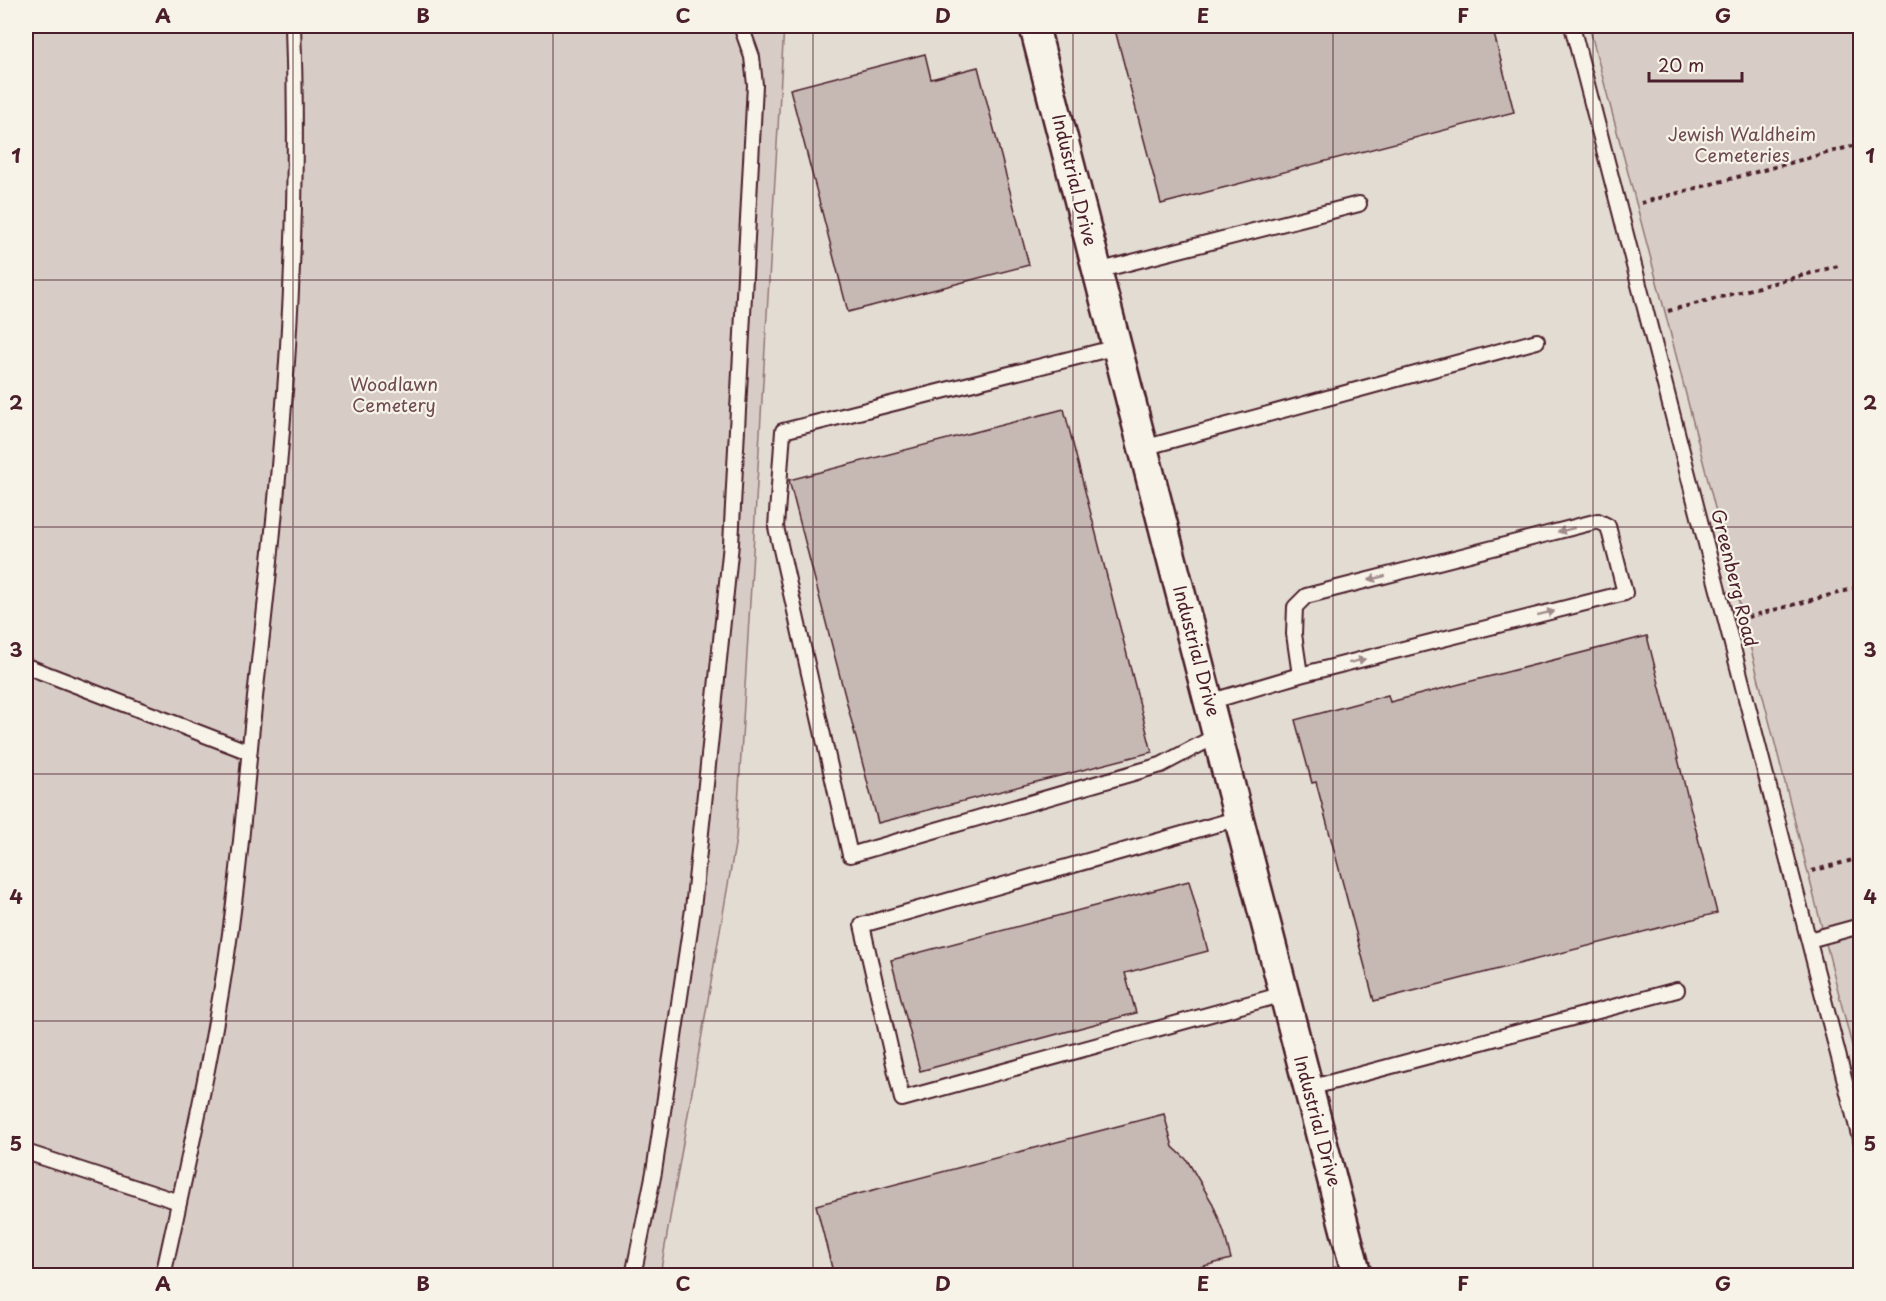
<svg xmlns="http://www.w3.org/2000/svg" width="1886" height="1301" font-family="'Playpen Sans',sans-serif">
	<rect width="100%" height="100%" fill="#f0ebe0"/>
	<filter id="ink" filterUnits="userSpaceOnUse"><feTurbulence type="fractalNoise" baseFrequency=".0167" numOctaves="2"/><feDisplacementMap in="SourceGraphic" scale="12" xChannelSelector="R" yChannelSelector="G"/><feConvolveMatrix kernelMatrix="1 2 1 2 8 2 1 2 1" color-interpolation-filters="sRGB"/></filter>
	<g filter="url(#ink)">
		<path fill="#e3dcd2" d="M784,26H1589L1665,312L1860,1077V1275L660,1276L736,839Z"/>
		<g fill="#d8cdc6" stroke="#917678" stroke-width="1.5">
			<path d="M26,26H784L736,839L660,1275H26Z"/>
			<path d="M1589,26H1860V1077L1665,312Z"/>
		</g>
		<g fill="#c6b8b3" stroke="#4a1f2b" stroke-width="1.5">
			<path d="M1114,26H1492L1514,112L1161,204Z"/>
			<path d="M925,54L931,79L978,67L1029,265L848,312L790,89Z"/>
			<path d="M1064,409L1152,752L878,823L789,480Z"/>
			<path d="M1647,636L1717,913L1374,1001L1316,782L1312,783L1295,720L1388,695L1390,702Z"/>
			<path d="M1189,881L1208,951L1125,973L1136,1013L920,1071L891,960Z"/>
			<path d="M1164,1114L1173,1147L1187,1160L1213,1204L1224,1232L1231,1259L1166,1276H834L816,1205Z"/>
		</g>
		<g fill="none" stroke-linecap="round" stroke-linejoin="round">
			<g stroke="#4a1f2b" stroke-width="18">
				<g id="service">
					<path d="M1572,26L1860,1139"/>
					<path d="M1097,271L1359,204"/>
					<path d="M1117,347L783,431L776,527L850,855L1161,765L1218,735"/>
					<path d="M1143,448L1537,341"/>
					<path d="M26,666L249,752"/>
					<path d="M1209,702L1300,675L1625,593L1608,526L1598,521L1306,596L1295,607L1294,634L1300,675"/>
					<path d="M1239,818L862,925L902,1099L1284,994"/>
					<path d="M1809,940L1860,926"/>
					<path d="M1309,1088L1677,990"/>
					<path d="M26,1152L179,1202"/>
					<path d="M163,1276C190,1152 219,1028 234,903C244,825 249,747 258,670C283,456 301,241 293,26"/>
					<path d="M633,1276L654,1172L693,909L731,544L755,85L752,57L741,26"/>
					<path d="M1335,1276L1356,1270"/>
				</g>
			</g>
			<g stroke="#4a1f2b" stroke-width="33">
				<path id="minor" d="M1034,26L1357,1276"/>
			</g>
			<g stroke="#4a1f2b" stroke-width="4" stroke-dasharray="4.5 4.5" stroke-linecap="butt">
				<path d="M1641,203L1860,144"/>
				<path d="M1668,311L1838,266"/>
				<path d="M1748,617L1860,587"/>
				<path d="M1812,871L1860,858"/>
			</g>
			<use href="#service" stroke="#f7f3e8" stroke-width="14"/>
			<use href="#minor" stroke="#f7f3e8" stroke-width="28"/>
		</g>
		<defs><path id="oneway-solid" d="M-6-.8H1V-3.2L6.5 0L1 3.2V.8H-6Z" transform="scale(1.5)"/></defs>
		<g fill="#a0898a">
			<use href="#oneway-solid" transform="translate(1566 530) rotate(166)"/>
			<use href="#oneway-solid" transform="translate(1377 578) rotate(166)"/>
			<use href="#oneway-solid" transform="translate(1546 613) rotate(-14)"/>
			<use href="#oneway-solid" transform="translate(1357 661) rotate(-14)"/>
		</g>
	</g>
	<path fill="none" stroke="#4a1f2b" stroke-width="1.5" stroke-opacity="0.55" d="M293,26V1276M553,26V1276M813,26V1276M1073,26V1276M1333,26V1276M1593,26V1276M26,280H1860M26,527H1860M26,774H1860M26,1021H1860"/>
	<g text-anchor="middle" stroke-width="4.5" stroke-linejoin="round" paint-order="stroke">
		<g font-size="18" fill="#6e4a52" stroke="#f7f3e8">
			<text x="1742" y="141">Jewish Waldheim<tspan x="1742" dy="21">Cemeteries</tspan></text>
			<text x="394" y="391">Woodlawn<tspan x="394" dy="21">Cemetery</tspan></text>
		</g>
		<g font-size="18" fill="#4a1f2b" stroke="#f7f3e8">
			<text transform="translate(1074 180) rotate(76)" y="6">Industrial Drive</text>
			<text transform="translate(1734 578) rotate(76)" y="6">Greenberg Road</text>
			<text transform="translate(1196 651) rotate(75)" y="6">Industrial Drive</text>
			<text transform="translate(1317 1121) rotate(75)" y="6">Industrial Drive</text>
		</g>
	</g>
	<rect width="1886" height="1301" fill="none" stroke="#f7f3e8" stroke-width="66"/>
	<path d="M1649 72v9h93v-9" fill="none" stroke="#4a1f2b" stroke-width="3"/>
	<text x="1658" y="72" font-size="18" fill="#4a1f2b" stroke="#f7f3e8" stroke-width="4.5" paint-order="stroke">20 m</text>
	<rect x="33" y="33" width="1820" height="1235" fill="none" stroke="#4a1f2b" stroke-width="2"/>
	<g font-size="20" text-anchor="middle" font-weight="bold" fill="#4a1f2b">
		<text x="163" y="23">A</text>
		<text x="423" y="23">B</text>
		<text x="683" y="23">C</text>
		<text x="943" y="23">D</text>
		<text x="1203" y="23">E</text>
		<text x="1463" y="23">F</text>
		<text x="1723" y="23">G</text>
		<text x="16" y="163">1</text>
		<text x="1870" y="163">1</text>
		<text x="16" y="410">2</text>
		<text x="1870" y="410">2</text>
		<text x="16" y="657">3</text>
		<text x="1870" y="657">3</text>
		<text x="16" y="904">4</text>
		<text x="1870" y="904">4</text>
		<text x="16" y="1151">5</text>
		<text x="1870" y="1151">5</text>
		<text x="163" y="1291">A</text>
		<text x="423" y="1291">B</text>
		<text x="683" y="1291">C</text>
		<text x="943" y="1291">D</text>
		<text x="1203" y="1291">E</text>
		<text x="1463" y="1291">F</text>
		<text x="1723" y="1291">G</text>
	</g>
</svg>
